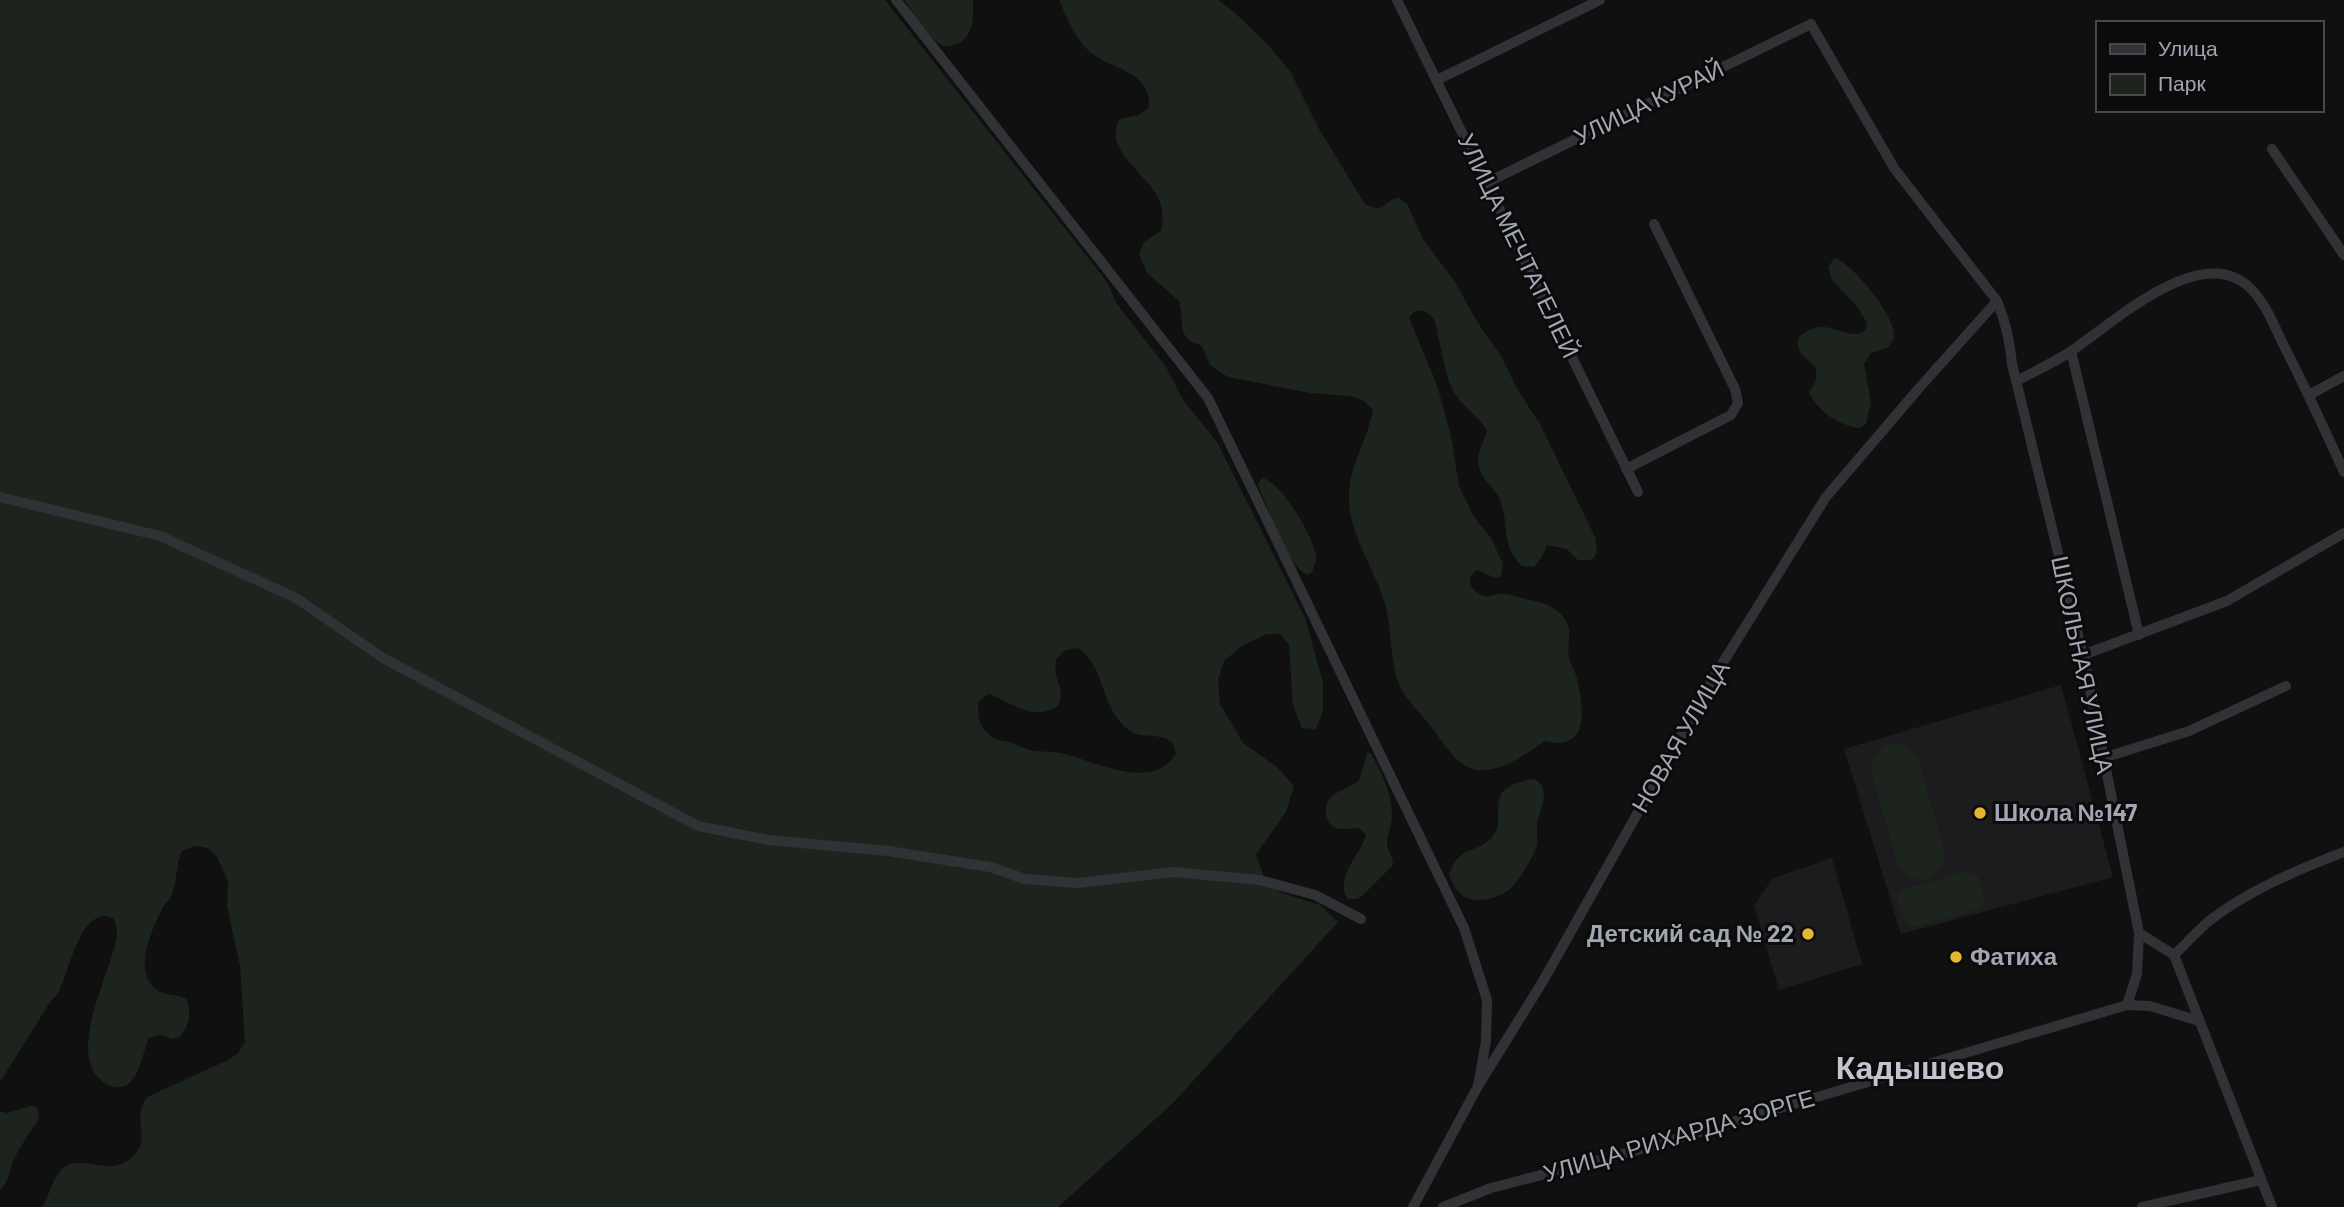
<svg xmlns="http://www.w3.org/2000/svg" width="2344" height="1207" font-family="Barlow,sans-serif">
	<rect width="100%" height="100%" fill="#101011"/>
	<g fill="#1c1c1e">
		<path d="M2061,685L2113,877L1901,934L1844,749Z"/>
		<path d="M1832,858L1862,964L1779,990L1754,905L1773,878Z"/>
	</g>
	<g fill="#1d241e" fill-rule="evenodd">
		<path d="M0,0H885L1107,282L1117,304L1166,367L1183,400L1217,442L1305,618L1323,682V711L1316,729L1302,728L1293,705L1289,645L1280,634H1267L1242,646L1224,661L1218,680L1220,704L1243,743L1277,767L1294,786L1286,812L1256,854L1266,883L1282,893L1320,905L1338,922L1173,1103L1058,1207H42C50,1195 52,1178 63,1168C83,1152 112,1181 135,1154C151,1134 131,1121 147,1097L228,1060L238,1053L245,1042L240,966L227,906L228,881L217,857L208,848L195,846L182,851C174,867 179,894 164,905C154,925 131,971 156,989C165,996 177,994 187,999C192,1016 189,1025 179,1038L172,1039L160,1034L148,1039C141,1060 135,1101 105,1083C62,1057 114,968 117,934C117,929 115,924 114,919C82,902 69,971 60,989C58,994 54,998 50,1002L0,1082ZM1078,648C1104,666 1101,702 1122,724C1139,743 1154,730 1172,742L1176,754C1152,793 1092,760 1061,753C1052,751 1043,752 1034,751C1024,749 1018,745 1009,742C1005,741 1002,741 998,740C981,733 976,718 979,701L989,694C1013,703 1033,723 1059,705C1065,684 1052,680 1056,660L1065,650Z"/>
		<path d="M904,0H973C974,16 974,38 956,44C950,46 946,48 940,44C925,35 915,14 904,0Z"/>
		<path d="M1059,0H1218L1234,12L1268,45L1290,71L1319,129L1365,204C1388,215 1381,200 1399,198L1407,204L1423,239L1455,282L1478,323L1501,356L1517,389L1540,424L1595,537L1597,551L1595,557L1590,560H1578L1567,549L1547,545L1542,557L1534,567L1522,566C1500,545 1510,525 1500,500C1494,486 1481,480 1478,463C1477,453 1484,440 1487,431C1479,416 1464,408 1455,394C1445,377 1443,355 1438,336C1437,332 1437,324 1434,320C1428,310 1415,306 1409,318L1437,385L1451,436L1459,486L1474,517L1491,538L1503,564L1501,576L1495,578L1478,570C1463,577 1471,592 1484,596C1491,597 1499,593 1506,594C1511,594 1516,597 1521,598C1539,602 1552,603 1564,618C1574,630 1566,646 1569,659C1571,666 1576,672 1577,679C1584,709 1590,752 1545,741C1525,754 1494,779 1468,767C1452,760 1440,737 1429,724C1415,707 1399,693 1395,671C1390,646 1391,621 1383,597C1372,565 1351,537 1349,502C1347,469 1367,442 1373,410L1363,400L1350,396L1310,393L1228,377L1210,365L1202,346C1173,336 1186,323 1179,301L1147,273L1139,254L1144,242L1161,231C1164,217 1163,207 1156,194C1145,173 1102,148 1120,119L1139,115L1149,107C1152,71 1109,69 1089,51C1074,37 1067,18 1059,0Z"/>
		<path d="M1834,258C1852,262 1897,318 1894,337C1893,340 1890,343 1889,347L1871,353L1864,364L1871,403L1866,424L1860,428C1840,426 1817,411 1809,392L1816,381V368C1812,362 1804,359 1801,353C1796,345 1796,339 1803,334C1824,318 1836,334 1856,334C1862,333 1862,332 1866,329L1867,323L1856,305L1832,280L1828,268Z"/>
		<path d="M1262,478C1281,481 1313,536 1316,555C1317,561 1314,566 1312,572L1307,575C1287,565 1270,512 1260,491L1258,484Z"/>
		<path d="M1888,744C1903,742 1913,748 1919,761L1945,854C1943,883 1909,889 1897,863L1871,770C1871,758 1877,749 1888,744Z"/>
		<path d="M1367,753H1371C1381,773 1392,793 1392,816C1392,825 1387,835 1387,844C1388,852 1393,857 1393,865L1362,896L1357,899H1348C1333,879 1361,854 1366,835L1359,828C1352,828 1343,830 1336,828C1326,824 1322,806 1330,798C1338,790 1350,788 1359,780Z"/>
		<path d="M1535,779C1552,791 1540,808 1537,824C1536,833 1539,843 1535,851C1531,860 1518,882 1511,888C1501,898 1478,904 1465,897C1456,892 1453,884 1449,875C1459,844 1474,856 1492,837C1510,818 1477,786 1535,779Z"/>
		<path d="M1968,871L1978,876L1985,899L1980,909L1913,927L1904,922L1897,898L1900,890Z"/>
		<path d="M30,1106L36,1107L39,1113L38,1120C30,1133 20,1146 14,1159C9,1170 9,1182 0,1190V1111L7,1113Z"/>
	</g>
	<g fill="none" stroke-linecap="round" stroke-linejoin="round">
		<g stroke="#313236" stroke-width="10">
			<path d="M896,0L1208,398L1464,928L1487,1000L1486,1041L1478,1086"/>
			<path d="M1397,0L1638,492"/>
			<path d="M1437,80L1600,0"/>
			<path d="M2272,149L2344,255"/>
			<path d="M1486,183L1811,24L1894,168L1997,301C2006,322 2010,342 2012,364L2083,655L2139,933L2174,955L2272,1207"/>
			<path d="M2071,351L2139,635"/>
			<path d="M2017,381C2035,371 2055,362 2073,350C2114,322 2205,237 2253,291C2266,305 2274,325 2282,342C2304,385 2324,428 2344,472"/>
			<path d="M2309,395L2344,376"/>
			<path d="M1626,469L1731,415L1738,403L1735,389L1654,224"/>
			<path d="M0,497L160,536L296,598L383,658L698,826L768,840L888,851L990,867L1025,879L1078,883L1173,872L1260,880L1315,895L1361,919"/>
			<path d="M2083,655L2227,601L2344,533"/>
			<path d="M2103,758L2189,731L2286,686"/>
			<path d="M2174,955C2186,944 2197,931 2209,921C2249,890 2297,870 2344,852"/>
			<path d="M2127,1005L2137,974L2139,933"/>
			<path d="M1413,1207L1478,1086L1543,981L1717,672L1826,497L1920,387L1997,301"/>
			<path d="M1443,1207L1491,1188L1642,1149L2127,1005L2150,1006L2199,1021"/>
			<path d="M2142,1207L2261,1180"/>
		</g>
	</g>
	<g fill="#e6b633" stroke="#0b0b0c" stroke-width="2.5">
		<circle cx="1980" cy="813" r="7"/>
		<circle cx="1808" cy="934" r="7"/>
		<circle cx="1956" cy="957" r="7"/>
	</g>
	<g text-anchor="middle" stroke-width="6" stroke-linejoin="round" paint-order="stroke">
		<g font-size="24" fill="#a2a6b2" stroke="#0b0b0c">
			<text transform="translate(1649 103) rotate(-26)" y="8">УЛИЦА КУРАЙ</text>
			<text transform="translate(1518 246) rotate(64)" y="8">УЛИЦА МЕЧТАТЕЛЕЙ</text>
			<text transform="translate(2082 665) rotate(78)" y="8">ШКОЛЬНАЯ УЛИЦА</text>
			<text transform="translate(1681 737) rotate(-60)" y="8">НОВАЯ УЛИЦА</text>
			<text transform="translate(1679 1136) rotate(-16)" y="8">УЛИЦА РИХАРДА ЗОРГЕ</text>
		</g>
		<g font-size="24" font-weight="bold" fill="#a2a6b2" stroke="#0b0b0c" text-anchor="start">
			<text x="1994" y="821">Школа №147</text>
			<text x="1794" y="942" text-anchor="end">Детский сад № 22</text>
			<text x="1970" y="965">Фатиха</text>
		</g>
		<g font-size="32" font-weight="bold" fill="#c3c5ce" stroke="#0b0b0c">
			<text x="1920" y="1079">Кадышево</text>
		</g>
	</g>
	<rect x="2096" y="21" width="228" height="91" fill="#0b0b0c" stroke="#47494e" stroke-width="2"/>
	<rect x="2110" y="44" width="35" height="10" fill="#313236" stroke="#47494e" stroke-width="2"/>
	<text x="2158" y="56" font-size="21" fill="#a2a6b2">Улица</text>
	<rect x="2110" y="74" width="35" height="21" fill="#1d241e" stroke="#47494e" stroke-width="2"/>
	<text x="2158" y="91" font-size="21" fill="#a2a6b2">Парк</text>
</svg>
